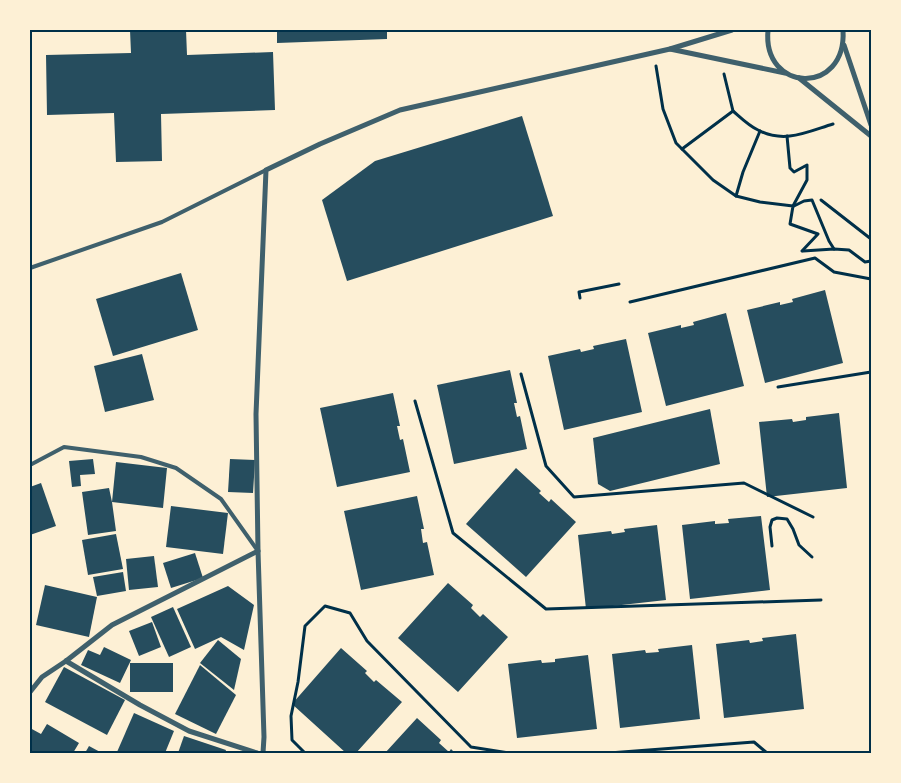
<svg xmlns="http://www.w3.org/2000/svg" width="901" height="783" font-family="Raleway,sans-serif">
	<rect width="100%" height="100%" fill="#fdf0d5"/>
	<g fill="#264d5e">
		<path d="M130,30H186L187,55L273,52L275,110L161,114L162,161L116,162L114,113L47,115L46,55L131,53Z"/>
		<path d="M277,30H387V39L277,43Z"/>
		<path d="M522,116L553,216L347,281L322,200L375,161Z"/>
		<path d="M181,273L198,330L113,356L96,299Z"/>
		<path d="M825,290L843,363L765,383L747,310L780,302V305L793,302L792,299Z"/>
		<path d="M726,313L744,386L666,406L648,333L681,325V328L694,325L693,322Z"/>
		<path d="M626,339L642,412L564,430L548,356L580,349L581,352L594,349L593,346Z"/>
		<path d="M142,354L154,400L105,412L94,366Z"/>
		<path d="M510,370L517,403H514L517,417L520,416L527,449L454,464L437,385Z"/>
		<path d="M393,393L400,426H397L400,440L403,439L410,472L337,487L320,408Z"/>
		<path d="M710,409L720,464L610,491L598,484L593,438Z"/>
		<path d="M839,413L847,488L767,497L759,422L792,419L793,422L806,420V417Z"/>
		<path d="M93,459L95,474L80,475L81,486L72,487L69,461Z"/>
		<path d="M230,459L255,460L253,493L228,492Z"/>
		<path d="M116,462L167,468L163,508L112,502L116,531L88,535L82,492L109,488L112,502Z"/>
		<path d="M516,468L541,491L539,493L549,502L551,499L576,522L526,577L466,524Z"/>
		<path d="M41,483L56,526L30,535V487Z"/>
		<path d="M417,496L424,529H421L423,543L427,542L434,575L361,590L344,511Z"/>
		<path d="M171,506L228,513L223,554L166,547Z"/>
		<path d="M761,516L770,590L690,599L682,525L715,521V524L729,523L728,519Z"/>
		<path d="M657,525L666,600L586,609L578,535L611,531L612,534L625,532L624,529Z"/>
		<path d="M116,534L123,569L88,575L82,540Z"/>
		<path d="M195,553L203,578L171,588L163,563Z"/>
		<path d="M154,556L158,587L129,590L126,559Z"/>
		<path d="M123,572L126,591L97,596L93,577Z"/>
		<path d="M448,583L473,605L471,608L480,617L483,614L508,637L458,692L398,638Z"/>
		<path d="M45,585L97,597L89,637L36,625Z"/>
		<path d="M228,586L254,605L244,650L221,637L195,649L177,609Z"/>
		<path d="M173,607L191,647L169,657L151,617Z"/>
		<path d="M152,622L161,647L139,656L129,631Z"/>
		<path d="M796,634L804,709L724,718L716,644L749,640L750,643L763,641L762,638Z"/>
		<path d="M218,640L241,659L234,690L200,663Z"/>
		<path d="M692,645L700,719L620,728L612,654L645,650L646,653L659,652L658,649Z"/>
		<path d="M104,647L131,660L120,683L81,665L88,650L100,655Z"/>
		<path d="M341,648L367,671L365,673L374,682L376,680L402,702L356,753H346L292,704Z"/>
		<path d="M588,655L597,729L517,738L508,664L541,660L542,663L555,662V659Z"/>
		<rect x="130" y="663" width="43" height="29"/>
		<path d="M200,665L236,695L216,734L175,714Z"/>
		<path d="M64,667L125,700L107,735L45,702Z"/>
		<path d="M134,713L174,731L165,753H120L117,752Z"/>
		<path d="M417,718L441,740L439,743L449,752L451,749L455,753H385Z"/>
		<path d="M47,724L79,743L73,753H30V728L41,734Z"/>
		<path d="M184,736L226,750L225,753H178Z"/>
		<path d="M89,746L102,753H85Z"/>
	</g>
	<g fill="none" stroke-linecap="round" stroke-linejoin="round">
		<g stroke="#003049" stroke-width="3">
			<path d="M656,66L663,109L676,143L713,180L736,196L760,202L793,206L790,224L818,234L802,251"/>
			<path d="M733,111C741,118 749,126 758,130C784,144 807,132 833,124"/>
			<path d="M787,136L790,168L794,172L807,165V180L793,206"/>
			<path d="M682,149L733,111L724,74"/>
			<path d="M736,196L743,172L760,131"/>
			<path d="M821,200L871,239"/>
			<path d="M794,206L804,201L812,200L829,241L834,249"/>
			<path d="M803,251L834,249L849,250L865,262L871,261"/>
			<path d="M580,298L579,292L619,284"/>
			<path d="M630,302L815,258L834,272L871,279"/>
			<path d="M521,374L546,466L574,497L744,483L813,517"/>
			<path d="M778,387L871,372"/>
			<path d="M415,401L453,533L546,609L821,600"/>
			<path d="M772,546L770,527L772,520L777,518L787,519L793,529L799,545L812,557"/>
			<path d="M305,753L292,740L291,716L298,682L305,626L325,606L350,613L367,641L471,747L509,753"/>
			<path d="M609,753L754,742L767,753"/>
		</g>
		<g stroke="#3f606c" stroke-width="4">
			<path d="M30,268L162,222L266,170"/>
			<path d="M30,465L64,447L141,457L176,468L221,499L258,551"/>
		</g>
		<g stroke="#3f606c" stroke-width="5">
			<path d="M768,30C762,93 847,96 843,30"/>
			<path d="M844,45L871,125"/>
			<path d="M670,49L785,73"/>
			<path d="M799,78L871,136"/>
			<path d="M66,661L140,705L189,731L257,753"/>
			<path d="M30,692L42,677L66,661L112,625L258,551"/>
			<path d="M263,753L264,737L258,551L256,414L266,170L320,144L400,110L670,49L732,30"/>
		</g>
	</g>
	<rect width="901" height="783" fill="none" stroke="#fdf0d5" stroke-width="62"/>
	<rect x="31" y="31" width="839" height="721" fill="none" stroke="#003049" stroke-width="2"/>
</svg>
